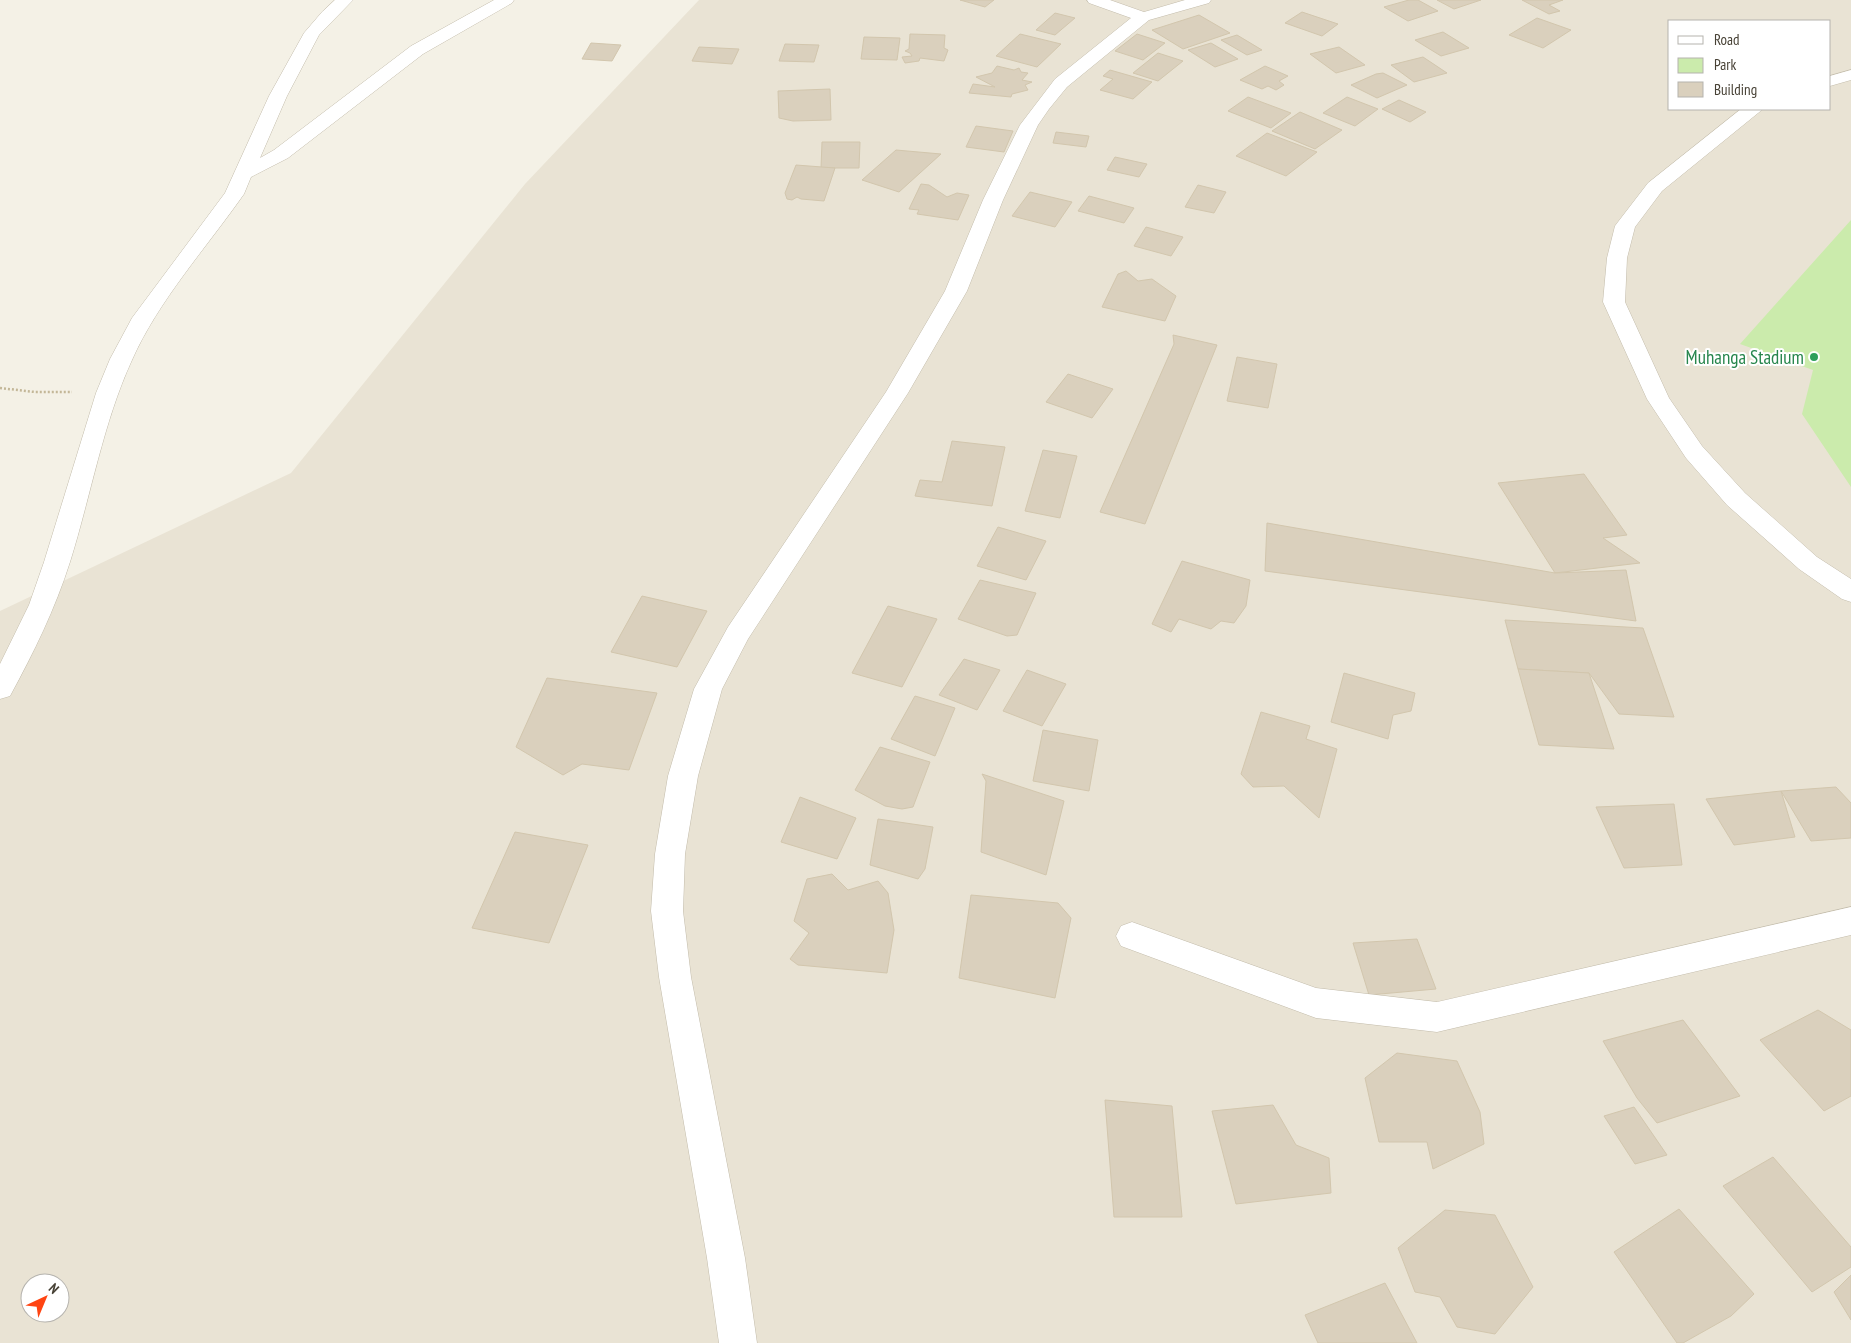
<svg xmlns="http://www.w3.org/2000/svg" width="1851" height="1343" font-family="'PT Sans Narrow',sans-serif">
	<rect width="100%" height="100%" fill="#f4f1e6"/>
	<path fill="#e9e3d4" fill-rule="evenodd" d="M699,0H1851V1343H0V611L291,473L525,184ZM1670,21H1830V109H1670ZM30,1283H60V1313H30Z"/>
	<path fill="#cbebac" d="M1851,220V487L1802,414L1813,370L1740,344Z"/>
	<g fill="#dad0bd" stroke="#d2c6ad">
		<path d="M960,0H994L985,7Z"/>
		<path d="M1409,0H1418L1438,11L1408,21L1384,7Z"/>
		<path d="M1437,0H1481L1454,9Z"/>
		<path d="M1522,0H1563L1549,5L1560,11L1549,14Z"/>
		<path d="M1302,12L1338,24L1322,36L1285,23Z"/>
		<path d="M1055,13L1075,18L1055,35L1036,30Z"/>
		<path d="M1199,15L1230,33L1183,49L1152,30Z"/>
		<path d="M1537,18L1571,30L1543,48L1509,35Z"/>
		<path d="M1443,32L1469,48L1441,56L1415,40Z"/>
		<path d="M910,34L945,35L944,48L948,50L944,61L920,58L919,61L905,63L902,57L912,56L910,53L905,51L909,49Z"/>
		<path d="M1020,34L1061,44L1037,67L996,56Z"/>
		<path d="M1137,34L1165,43L1143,60L1115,51Z"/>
		<path d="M1237,35L1262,50L1247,55L1221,40Z"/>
		<path d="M864,37L900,38L897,60L861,59Z"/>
		<path d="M591,43L621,45L612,61L582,59Z"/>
		<path d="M1211,43L1238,59L1215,67L1188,50Z"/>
		<path d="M785,44L819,45L814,62L779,61Z"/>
		<path d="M699,47L739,49L732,64L692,61Z"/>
		<path d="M1339,47L1365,65L1336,73L1310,54Z"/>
		<path d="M1158,53L1183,61L1158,81L1133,73Z"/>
		<path d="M1423,57L1447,73L1414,82L1391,65Z"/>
		<path d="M997,66L1014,70L1019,68L1021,72L1028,73L1022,80L1032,82L1025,85L1028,90L1012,94L1011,97L969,93L973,84L995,87L976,77L992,73Z"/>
		<path d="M1265,66L1288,76L1279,81L1284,85L1276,90L1268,86L1262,89L1240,80Z"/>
		<path d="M1110,70L1152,82L1133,99L1100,90L1113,79L1103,76Z"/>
		<path d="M1383,73L1407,85L1377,98L1351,85L1376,74Z"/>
		<path d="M830,89L831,120L793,121L779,118L778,91Z"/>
		<path d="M1248,97L1291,113L1271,128L1228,111Z"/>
		<path d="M1347,97L1378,109L1355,126L1323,113Z"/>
		<path d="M1399,100L1426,112L1410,122L1382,109Z"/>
		<path d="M1300,112L1342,130L1315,149L1272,131Z"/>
		<path d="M976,126L1013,131L1004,152L966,147Z"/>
		<path d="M1056,132L1089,136L1086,147L1053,143Z"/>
		<path d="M1267,133L1317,152L1286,176L1236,156Z"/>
		<path d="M822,142H860L859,168H821Z"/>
		<path d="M896,150L941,154L899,192L862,180Z"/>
		<path d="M1115,157L1147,164L1139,177L1107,170Z"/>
		<path d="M796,165L835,168L824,201L801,199L797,197L792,200L787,199L785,193Z"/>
		<path d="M921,184L929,185L947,197L957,193L969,195L958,220L917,214L919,210L909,209Z"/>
		<path d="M1198,185L1226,192L1214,213L1185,207Z"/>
		<path d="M1030,192L1072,202L1055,227L1012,216Z"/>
		<path d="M1089,196L1134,208L1124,223L1078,211Z"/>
		<path d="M1146,227L1183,237L1171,256L1134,246Z"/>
		<path d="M1126,271L1138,281L1152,279L1176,296L1165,321L1102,307L1118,274Z"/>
		<path d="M1173,335L1217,345L1145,524L1100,512L1174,344Z"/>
		<path d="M1237,357L1277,364L1268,408L1227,401Z"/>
		<path d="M1068,374L1113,389L1092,418L1046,402Z"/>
		<path d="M952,441L1005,447L992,506L915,496L920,480L942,482Z"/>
		<path d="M1043,450L1077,456L1060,518L1025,511Z"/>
		<path d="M1584,474L1627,535L1603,538L1640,563L1555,573L1498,483Z"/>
		<path d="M1267,523L1555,573L1626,570L1636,621L1265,571Z"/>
		<path d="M998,527L1046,541L1026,580L977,566Z"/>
		<path d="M1182,561L1250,580L1246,606L1234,623L1221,621L1211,629L1179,619L1171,632L1152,624Z"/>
		<path d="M980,580L1036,593L1017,635L1007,636L958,619Z"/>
		<path d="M642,596L707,611L677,667L611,652Z"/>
		<path d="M888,606L937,619L902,687L852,673Z"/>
		<path d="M1505,620L1643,628L1674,717L1619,714L1589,673L1518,669Z"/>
		<path d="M964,659L1000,670L977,710L939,695Z"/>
		<path d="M1518,669L1589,673L1614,749L1539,745Z"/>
		<path d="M1027,670L1066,684L1042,726L1003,711Z"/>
		<path d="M1344,673L1415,693L1411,711L1393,715L1388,739L1331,722Z"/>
		<path d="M547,678L657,693L629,770L582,764L563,775L516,747Z"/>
		<path d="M915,696L955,708L935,756L891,739Z"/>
		<path d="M1261,712L1310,726L1306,739L1337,749L1319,818L1284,786L1253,787L1241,774Z"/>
		<path d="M1043,730L1098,740L1089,791L1033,781Z"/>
		<path d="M880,747L930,762L913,807L902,809L885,806L855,790Z"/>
		<path d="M982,774L1064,801L1046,875L981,852L986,781Z"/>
		<path d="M1836,787L1851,803V838L1811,841L1781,791Z"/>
		<path d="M1781,791L1795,837L1734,845L1706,799Z"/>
		<path d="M800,797L856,818L837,859L781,842Z"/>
		<path d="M1674,804L1682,865L1624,868L1596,807Z"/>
		<path d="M878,819L933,827L925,869L918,879L870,865Z"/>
		<path d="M515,832L588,845L549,943L472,928Z"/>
		<path d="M832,874L848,890L878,881L888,893L894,930L887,973L798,965L790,959L809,933L794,921L807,879Z"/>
		<path d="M971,895L1058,903L1071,918L1055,998L959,978Z"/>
		<path d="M1417,939L1436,989L1369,995L1353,943Z"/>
		<path d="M1818,1010L1851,1030V1096L1824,1111L1760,1040Z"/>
		<path d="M1683,1020L1740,1096L1657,1123L1637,1098L1603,1041Z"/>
		<path d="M1397,1053L1457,1061L1480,1112L1484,1144L1433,1169L1427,1142H1379L1365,1078Z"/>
		<path d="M1105,1100L1172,1106L1182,1217H1114Z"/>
		<path d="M1273,1105L1296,1145L1329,1158L1331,1193L1236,1204L1212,1111Z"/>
		<path d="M1634,1107L1667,1155L1635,1164L1604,1116Z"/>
		<path d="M1773,1157L1851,1247V1267L1812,1292L1723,1186Z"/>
		<path d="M1679,1209L1754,1294L1731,1316L1683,1343H1677L1614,1252Z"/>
		<path d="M1445,1210L1495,1215L1533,1287L1495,1334L1457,1327L1440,1297L1415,1292L1398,1248Z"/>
		<path d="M1851,1275V1320L1834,1292Z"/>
		<path d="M1385,1283L1417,1343H1318L1305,1315Z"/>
	</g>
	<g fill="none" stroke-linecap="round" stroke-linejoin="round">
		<g stroke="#c3bcab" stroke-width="1">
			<g id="street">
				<path d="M335,0H353L319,35L287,96L260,158L274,150L411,46L494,0H514L512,3L423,54L288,158L251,177L244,194C207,247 158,301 132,360C103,423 91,495 70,562C55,609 34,652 10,696L0,699V664L29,605L44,562L96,393L110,359L132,318L225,193L269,96L304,33L322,12Z"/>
				<path d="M1087,0H1110L1144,12L1185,0H1211L1209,3L1149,20L1067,87L1049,109L1038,125L1003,200L967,291L908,393L748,639L722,689L698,776L685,854L683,911L691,977L745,1258L757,1343H719L707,1258L659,977L651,911L655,854L668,776L694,689L728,627L886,392L945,291L983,200L1020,125L1055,79L1131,18L1089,3Z"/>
				<path d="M1851,70V80L1830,86V76Z"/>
				<path d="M1741,109H1763L1662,191L1635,227L1627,258L1625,302L1669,398L1702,446L1745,493L1817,557L1851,579V602L1842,599L1799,569L1727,505L1686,458L1647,399L1603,302L1607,258L1615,226L1618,222L1648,183Z"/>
				<path d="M1851,907V935L1437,1032L1316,1018L1121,946L1116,936L1121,926L1132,922L1316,988L1437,1002Z"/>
			</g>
		</g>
		<path stroke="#c3b798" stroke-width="2.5" stroke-dasharray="2 2" stroke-linecap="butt" d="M0,388L35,392H72"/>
		<use href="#street" fill="#fff" fill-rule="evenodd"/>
	</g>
	<circle fill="#2e9e5b" stroke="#fff" stroke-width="2" cx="1814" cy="357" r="5"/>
	<g text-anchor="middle" stroke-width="4" stroke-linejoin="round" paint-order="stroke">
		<g font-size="19" fill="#27864d" stroke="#fff" text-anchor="end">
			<text x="1804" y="364">Muhanga Stadium</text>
		</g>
	</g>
	<rect x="1668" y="20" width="162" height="90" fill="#ffffff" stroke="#b5b3ae"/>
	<rect x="1678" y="36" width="25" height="8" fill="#ffffff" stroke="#b5b3ae"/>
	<text x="1714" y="45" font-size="15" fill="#474135">Road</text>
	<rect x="1678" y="58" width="25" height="15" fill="#cbebac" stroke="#b5b3ae"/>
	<text x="1714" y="70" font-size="15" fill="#474135">Park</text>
	<rect x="1678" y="82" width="25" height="15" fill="#dad0bd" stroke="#b5b3ae"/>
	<text x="1714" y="95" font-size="15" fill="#474135">Building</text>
	<g transform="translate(45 1298) rotate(44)"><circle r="24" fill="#ffffff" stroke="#b5b3ae"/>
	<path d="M0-4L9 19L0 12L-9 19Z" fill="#ff4412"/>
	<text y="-8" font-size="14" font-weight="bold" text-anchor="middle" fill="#474135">N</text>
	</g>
</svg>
